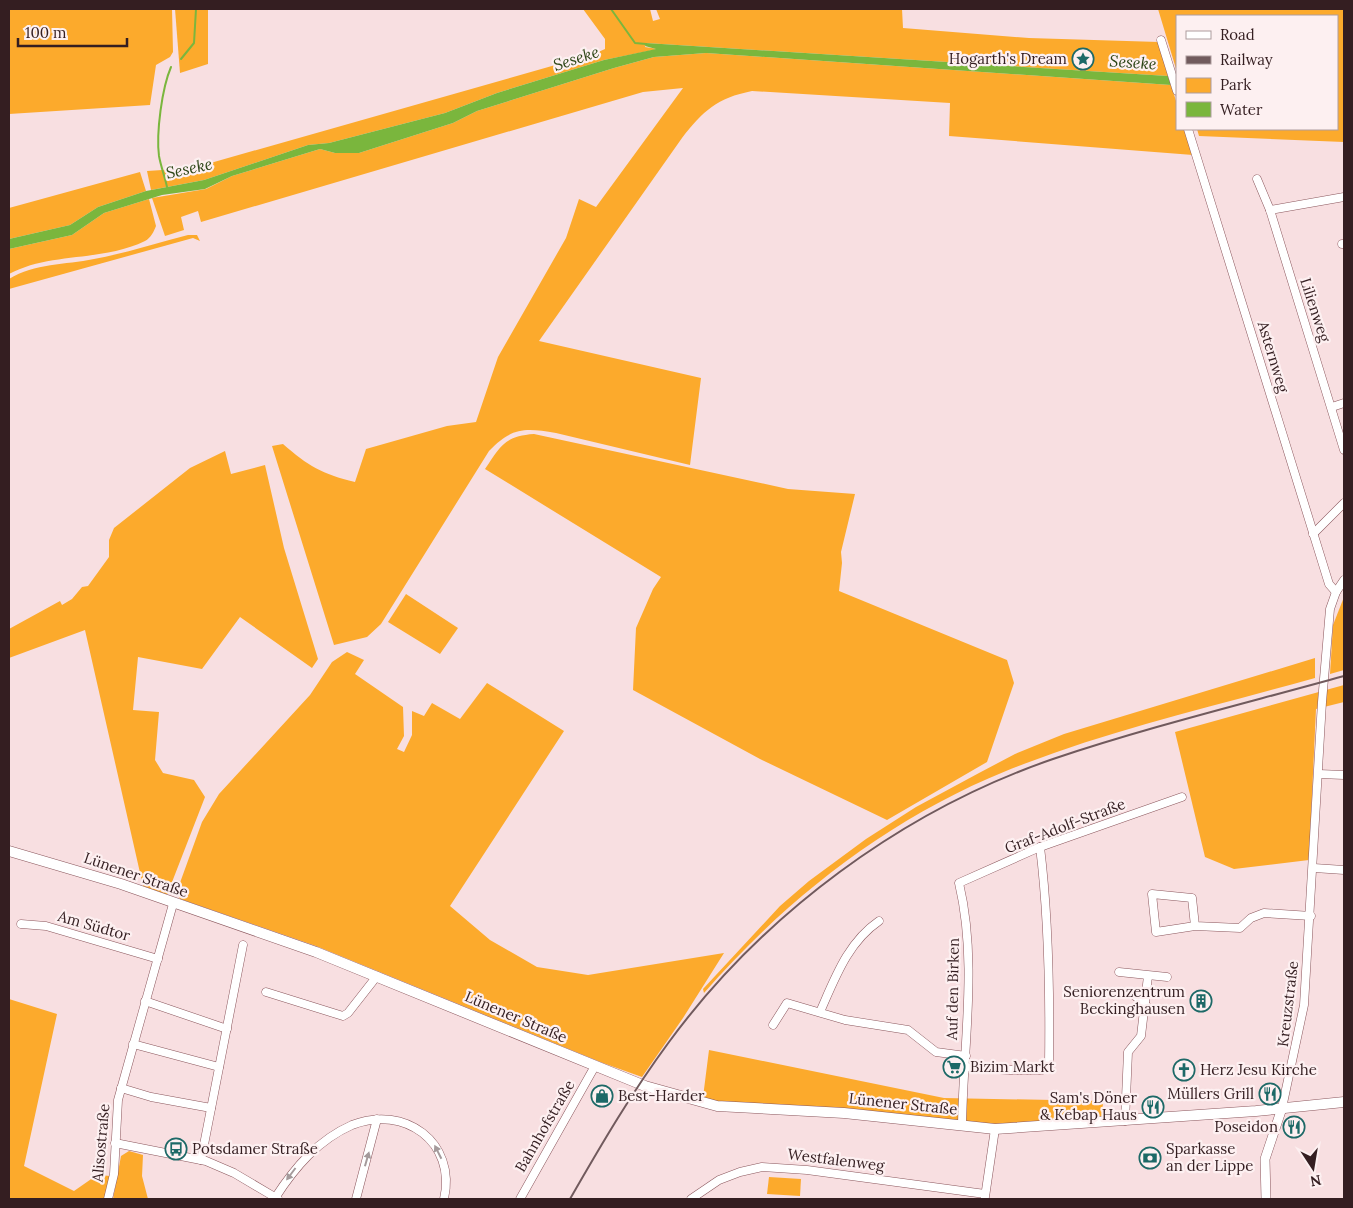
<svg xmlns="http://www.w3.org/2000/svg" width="1353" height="1208" font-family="Lora,serif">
	<rect width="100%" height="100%" fill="#f8dfe1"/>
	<g fill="#fcaa2c">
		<path d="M9,9H172L173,52L170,57L156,65L150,105L9,114Z"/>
		<path d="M175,9H208V64L180,73Z"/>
		<path d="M583,9H650L653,21L660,19L656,9H902L903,28L1029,38L1159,42L1168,76L646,43L645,47L658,49L604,60L497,93L445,113L329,143L308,145L204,180L151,190L147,171L193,168L594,54L605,49V39Z"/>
		<path d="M1158,9H1344V142L1199,136L1197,129H1337V16H1177V72Z"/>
		<path d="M706,53L1171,85L1177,104V129H1185L1193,155L949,136L950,103L752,91C717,98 703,111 682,138L539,341L701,378L690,465L556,433C525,428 512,427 489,451L381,624L367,637L334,645L272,446L283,444C308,466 322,474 355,482L366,449L447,426L476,422L498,357L566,238L579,199L596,207L683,88L643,92L201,222L198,211L181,217L184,230L165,236L152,198L206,189L232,176L320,149L335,153H359L453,123L477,111L614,68L654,57Z"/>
		<path d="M140,172L146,191L98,207L70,225L9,239V208Z"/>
		<path d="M149,199L156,226C154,231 151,238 145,241C102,262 50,252 9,274V249L72,235L104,213Z"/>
		<path d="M188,235H197L200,241L193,238L9,289V279C35,263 65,265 94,259C126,253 157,243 188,235Z"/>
		<path d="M534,434L788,489L855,494L841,552L842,563L839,591L1007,660L1014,683L987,762L887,820L760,759L633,690L636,628L653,589L661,577L485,469C500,447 504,436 534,434Z"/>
		<path d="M225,451L231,474L265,465L284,548L318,659L312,668L240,617L202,669L138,657L133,710L159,712L155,760L163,773L194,780L205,797L167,895L143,886L85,630L9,658V629L60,601L62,605L72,599L82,587L88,586L109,557V540L114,528L190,468Z"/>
		<path d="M406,594L458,628L440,654L388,622Z"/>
		<path d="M1344,597V670L1330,674L1333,625Z"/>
		<path d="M347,652L364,660L355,674L403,707L404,736L397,749L404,752L412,735V711L424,716L432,703L460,719L487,683L564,731L450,906L490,940L537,967L588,975L724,953L683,1018L642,1077L603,1063L316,946L180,899L177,891L202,822L219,794L310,695L332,662Z"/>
		<path d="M1315,658V678C1212,707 1105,731 1006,771C888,819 787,898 704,993L703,989L780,906L809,881L866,839L916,807L979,773L1015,754L1064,734Z"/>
		<path d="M1344,685V702L1316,709L1309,860L1234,869L1205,857L1175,732Z"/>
		<path d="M9,999L57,1014L24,1166L74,1191L97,1175L111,1176L104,1199H9Z"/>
		<path d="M709,1050L944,1098L1103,1101L1102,1126L1004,1130L702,1105Z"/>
		<path d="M129,1151L143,1155L142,1176L148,1199H113L121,1156Z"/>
		<path d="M769,1177L801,1179L800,1196L767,1194Z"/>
	</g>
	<path fill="#7ab63d" d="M646,43L1168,76L1171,85L706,53L654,57L614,68L477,111L453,123L359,153H335L320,149L232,176L205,189L162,195L104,213L72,235L9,249V239L70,225L98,207L146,191L204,180L308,145L329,143L445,113L497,93L604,60L656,49L645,46Z"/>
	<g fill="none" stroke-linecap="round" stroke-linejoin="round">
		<g stroke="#7ab63d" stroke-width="2">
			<path d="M611,9L635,43L646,44"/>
			<path d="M181,59L194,43L196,9"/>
			<path d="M167,187C165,177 161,167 159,156C156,133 162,88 171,67"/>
		</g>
		<g stroke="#8b575d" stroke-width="9">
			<g id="minor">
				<path d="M1161,40L1177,91"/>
				<path d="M1188,129L1329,584L1336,592"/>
				<path d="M1257,179L1270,210L1344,450"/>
				<path d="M1270,210L1344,197"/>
				<path d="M1342,244H1344"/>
				<path d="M1332,407L1344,403"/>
				<path d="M1313,534L1344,503"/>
				<path d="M1319,774L1344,775"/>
				<path d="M1314,868L1344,870"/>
				<path d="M21,924L46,926L158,959"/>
				<path d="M1195,926L1192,898L1152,894L1156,932L1195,926L1240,928L1251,918L1264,913L1311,916"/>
				<path d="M1119,972L1167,977"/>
				<path d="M266,992L343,1016L348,1013L377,976"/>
				<path d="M1130,992L1146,1005"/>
				<path d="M145,1001L227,1029"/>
				<path d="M820,1012C835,978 848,942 879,921"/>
				<path d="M773,1025L787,1003L845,1020L908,1030L936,1052L966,1056"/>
				<path d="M133,1044L219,1067"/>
				<path d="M965,1067L1007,1070H1042L1047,1068L1049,1064C1050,991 1049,920 1040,847"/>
				<path d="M121,1088L151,1097L211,1108"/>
				<path d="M1282,1108L1304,1005L1322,702L1330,609L1336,592L1344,580"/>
				<path d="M1125,1121L1128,1052L1141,1036L1148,976"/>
				<path d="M962,1126C963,1045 978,963 959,883L1040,847L1182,797"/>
				<path d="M115,1143L206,1161L234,1173L278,1199"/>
				<path d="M201,1160L243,945"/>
				<path d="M985,1197L995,1129"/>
				<path d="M275,1198C295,1167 318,1140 352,1125C404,1104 457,1142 444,1199"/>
				<path d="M108,1199L114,1174L118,1100L173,904"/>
				<path d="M356,1199L377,1119"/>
				<path d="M520,1199L595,1066"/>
				<path d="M691,1199L719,1180L740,1172L762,1167L807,1170L985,1194"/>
			</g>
		</g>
		<g stroke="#8b575d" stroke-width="10">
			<path id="tertiary" d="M1266,1199L1265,1159L1282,1108"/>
		</g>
		<g stroke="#8b575d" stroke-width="11">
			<path id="secondary" d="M9,851L121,884L316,952L645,1086L717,1106L844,1113L995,1129L1256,1111L1344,1102"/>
		</g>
		<use href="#minor" stroke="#fff" stroke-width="8"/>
		<use href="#tertiary" stroke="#fff" stroke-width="9"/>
		<use href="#secondary" stroke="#fff" stroke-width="10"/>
		<path stroke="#715a5d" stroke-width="2" d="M570,1199C601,1145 632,1092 669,1042C763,914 902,811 1053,759C1148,727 1247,703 1344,676"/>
	</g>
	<defs><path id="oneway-solid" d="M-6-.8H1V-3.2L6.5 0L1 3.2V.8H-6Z" transform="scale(1.25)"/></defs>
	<g fill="#a49a9b">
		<use href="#oneway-solid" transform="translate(438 1152) rotate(-117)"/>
		<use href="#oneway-solid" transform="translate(367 1159) rotate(-74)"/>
		<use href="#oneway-solid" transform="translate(291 1174) rotate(127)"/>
	</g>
	<defs>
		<g id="sight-ring" transform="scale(1.125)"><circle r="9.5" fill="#fdf0f1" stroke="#1d6967" stroke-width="1.5"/><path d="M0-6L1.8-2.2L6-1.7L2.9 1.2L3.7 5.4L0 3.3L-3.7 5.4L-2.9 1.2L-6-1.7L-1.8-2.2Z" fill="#1d6967"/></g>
		<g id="building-ring" transform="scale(1.125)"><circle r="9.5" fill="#fdf0f1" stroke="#1d6967" stroke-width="1.5"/><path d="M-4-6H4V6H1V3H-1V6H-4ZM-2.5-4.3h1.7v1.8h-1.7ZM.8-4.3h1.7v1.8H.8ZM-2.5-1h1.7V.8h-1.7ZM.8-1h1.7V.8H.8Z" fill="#1d6967"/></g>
		<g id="supermarket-ring" transform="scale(1.125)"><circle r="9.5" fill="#fdf0f1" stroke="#1d6967" stroke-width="1.5"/><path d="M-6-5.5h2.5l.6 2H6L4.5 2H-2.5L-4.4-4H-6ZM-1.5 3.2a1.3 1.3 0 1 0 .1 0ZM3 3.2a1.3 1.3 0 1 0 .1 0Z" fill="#1d6967"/></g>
		<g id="church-ring" transform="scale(1.125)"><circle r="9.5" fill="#fdf0f1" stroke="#1d6967" stroke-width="1.5"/><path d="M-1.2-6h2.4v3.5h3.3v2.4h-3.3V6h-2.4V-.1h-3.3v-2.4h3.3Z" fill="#1d6967"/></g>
		<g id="restaurant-ring" transform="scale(1.125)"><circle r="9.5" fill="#fdf0f1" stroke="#1d6967" stroke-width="1.5"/><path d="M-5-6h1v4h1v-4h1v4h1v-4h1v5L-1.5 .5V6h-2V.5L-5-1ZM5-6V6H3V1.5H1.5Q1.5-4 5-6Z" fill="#1d6967"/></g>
		<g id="shop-ring" transform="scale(1.125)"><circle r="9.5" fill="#fdf0f1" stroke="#1d6967" stroke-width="1.5"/><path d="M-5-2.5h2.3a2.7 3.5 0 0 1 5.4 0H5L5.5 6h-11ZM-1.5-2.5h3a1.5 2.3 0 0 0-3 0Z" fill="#1d6967"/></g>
		<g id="bus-ring" transform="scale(1.125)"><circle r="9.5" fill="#fdf0f1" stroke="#1d6967" stroke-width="1.5"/><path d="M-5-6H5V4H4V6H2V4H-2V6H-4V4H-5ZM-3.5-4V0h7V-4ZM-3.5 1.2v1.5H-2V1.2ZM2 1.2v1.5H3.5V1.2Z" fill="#1d6967"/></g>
		<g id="bank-ring" transform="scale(1.125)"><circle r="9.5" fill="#fdf0f1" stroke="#1d6967" stroke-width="1.5"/><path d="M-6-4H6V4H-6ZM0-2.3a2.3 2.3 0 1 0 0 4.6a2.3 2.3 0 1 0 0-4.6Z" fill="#1d6967"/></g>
	</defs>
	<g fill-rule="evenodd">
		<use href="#sight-ring" x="1083" y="59"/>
		<use href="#building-ring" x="1201" y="1001"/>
		<use href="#supermarket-ring" x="954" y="1067"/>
		<use href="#church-ring" x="1184" y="1070"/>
		<use href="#restaurant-ring" x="1270" y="1094"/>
		<use href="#shop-ring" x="602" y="1096"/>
		<use href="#restaurant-ring" x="1153" y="1107"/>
		<use href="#restaurant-ring" x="1294" y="1127"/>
		<use href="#bus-ring" x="176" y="1149"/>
		<use href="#bank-ring" x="1150" y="1158"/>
	</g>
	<g text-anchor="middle" stroke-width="4.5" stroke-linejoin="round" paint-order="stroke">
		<g font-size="15" fill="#341e21" stroke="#fdf0f1" text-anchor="end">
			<text x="1067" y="64">Hogarth's Dream</text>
			<text x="1185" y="997">Seniorenzentrum<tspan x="1185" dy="17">Beckinghausen</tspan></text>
			<text x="970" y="1072" text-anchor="start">Bizim Markt</text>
			<text x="1200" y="1075" text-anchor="start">Herz Jesu Kirche</text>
			<text x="1254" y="1099">Müllers Grill</text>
			<text x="618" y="1101" text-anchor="start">Best-Harder</text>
			<text x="1137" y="1103">Sam's Döner<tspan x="1137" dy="17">&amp; Kebap Haus</tspan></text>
			<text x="1278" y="1132">Poseidon</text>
			<text x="192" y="1154" text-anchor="start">Potsdamer Straße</text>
			<text x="1166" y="1154" text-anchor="start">Sparkasse<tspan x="1166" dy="17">an der Lippe</tspan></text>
		</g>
		<g font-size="15" fill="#341e21" stroke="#fdf0f1">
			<text transform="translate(1315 310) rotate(72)" y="5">Lilienweg</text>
			<text transform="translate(1273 357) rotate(73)" y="5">Asternweg</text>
			<text transform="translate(1065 826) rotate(-21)" y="5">Graf-Adolf-Straße</text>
			<text transform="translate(136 875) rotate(19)" y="5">Lünener Straße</text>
			<text transform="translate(94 926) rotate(16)" y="5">Am Südtor</text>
			<text transform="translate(953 989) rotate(-89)" y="5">Auf den Birken</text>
			<text transform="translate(1288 1004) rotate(-83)" y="5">Kreuzstraße</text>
			<text transform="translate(516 1017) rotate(23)" y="5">Lünener Straße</text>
			<text transform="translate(903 1104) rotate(6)" y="5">Lünener Straße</text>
			<text transform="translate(545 1126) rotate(-60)" y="5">Bahnhofstraße</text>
			<text transform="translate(101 1143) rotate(-85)" y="5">Alisostraße</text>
			<text transform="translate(836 1160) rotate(7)" y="5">Westfalenweg</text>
		</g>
		<g font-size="16" font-style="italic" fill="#2e4617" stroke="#fdf0f1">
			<text transform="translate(576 58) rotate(-18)" y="6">Seseke</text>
			<text transform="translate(1133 62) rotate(4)" y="6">Seseke</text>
			<text transform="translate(189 168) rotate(-12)" y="6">Seseke</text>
		</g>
	</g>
	<rect width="1353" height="1208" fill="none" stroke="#341e21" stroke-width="20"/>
	<rect x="1176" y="15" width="162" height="115" fill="#fdf0f1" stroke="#ad9c9e"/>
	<rect x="1186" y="31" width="25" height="8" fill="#ffffff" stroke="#ad9c9e"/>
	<text x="1220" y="40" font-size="15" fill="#341e21">Road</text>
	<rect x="1186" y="56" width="25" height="8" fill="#715a5d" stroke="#ad9c9e"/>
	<text x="1220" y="65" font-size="15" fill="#341e21">Railway</text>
	<rect x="1186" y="78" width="25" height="15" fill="#fcaa2c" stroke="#ad9c9e"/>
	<text x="1220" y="90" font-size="15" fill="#341e21">Park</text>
	<rect x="1186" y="102" width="25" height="15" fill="#7ab63d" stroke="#ad9c9e"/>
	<text x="1220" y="115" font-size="15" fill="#341e21">Water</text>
	<g transform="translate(1313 1168) rotate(168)" stroke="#fdf0f1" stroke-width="4" paint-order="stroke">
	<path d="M0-4L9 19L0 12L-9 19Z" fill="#341e21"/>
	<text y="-8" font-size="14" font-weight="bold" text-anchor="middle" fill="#341e21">N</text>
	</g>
	<path d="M18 38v8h109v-8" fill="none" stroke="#341e21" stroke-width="2.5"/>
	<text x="25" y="38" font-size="15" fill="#341e21" stroke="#fdf0f1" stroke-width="4" paint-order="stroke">100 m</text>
</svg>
